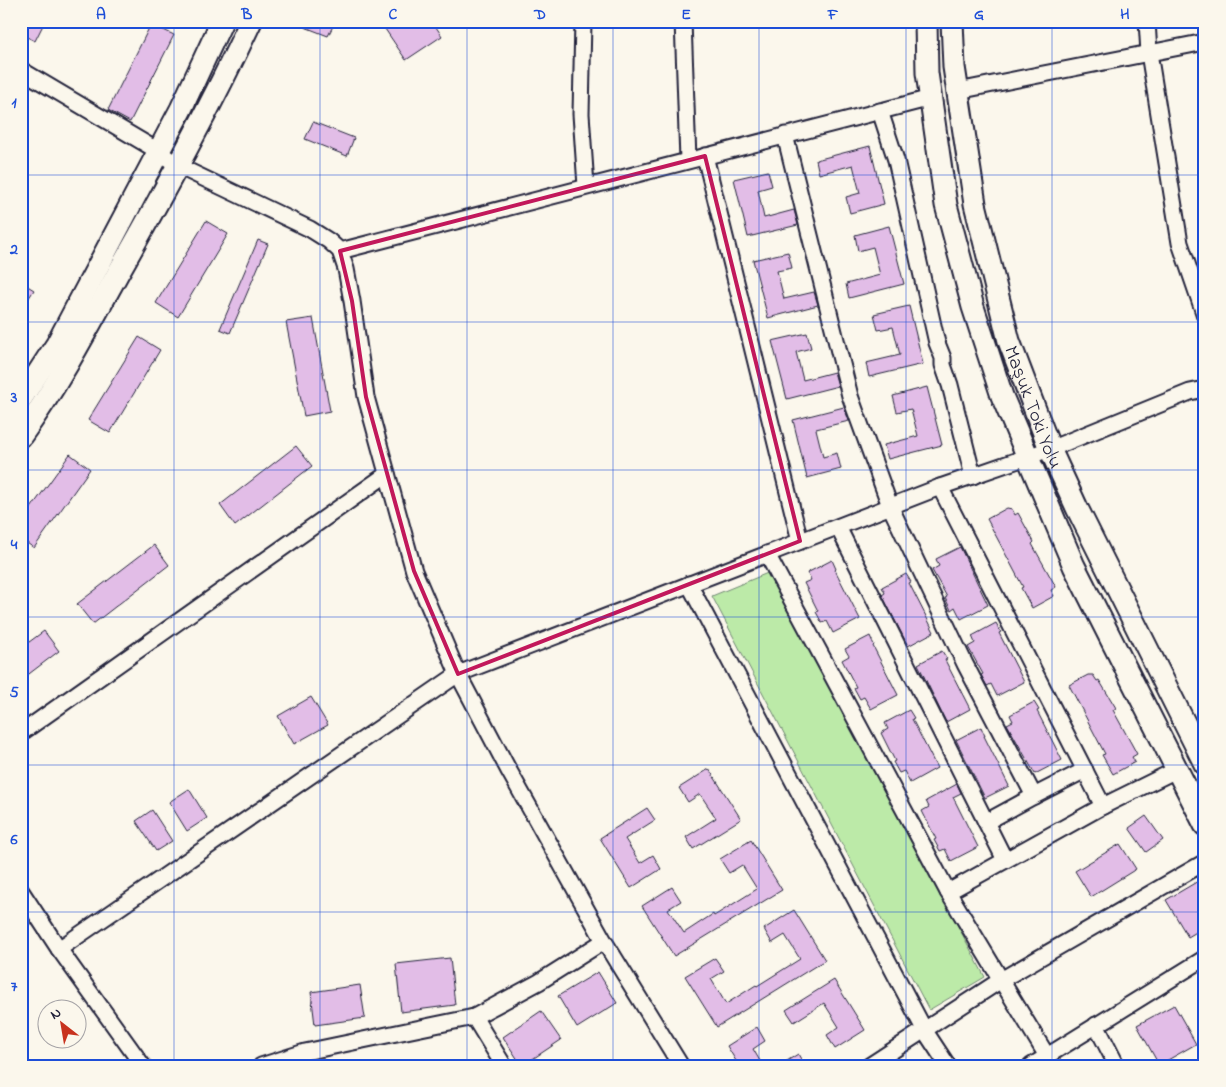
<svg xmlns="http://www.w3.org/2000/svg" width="1226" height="1087" font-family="'Indie Flower',sans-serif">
	<rect width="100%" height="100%" fill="#fbf7ec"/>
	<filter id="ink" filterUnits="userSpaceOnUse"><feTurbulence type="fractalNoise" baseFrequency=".02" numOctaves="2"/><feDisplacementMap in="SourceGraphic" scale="10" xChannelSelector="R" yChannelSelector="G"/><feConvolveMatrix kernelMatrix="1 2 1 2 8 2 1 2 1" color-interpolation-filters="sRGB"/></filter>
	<g filter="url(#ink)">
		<path fill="#bceaa8" stroke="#6f8672" d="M770,572L985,977L929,1010L712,596Z"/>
		<g fill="#e2bde7" stroke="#22223b">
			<path d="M21,21H45L35,41L21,34Z"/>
			<path d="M322,21L333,26L328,36L292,22Z"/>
			<path d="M390,21H432L442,36L406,60L383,26Z"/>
			<path d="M151,24L174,35L130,122L108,110Z"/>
			<path d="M313,122L354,138L347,156L305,139Z"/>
			<path d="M870,146L884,204L850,213L846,197L860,193L853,165L819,174L816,160Z"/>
			<path d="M768,171L772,186L758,190L764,218L794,210L798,225L748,237L734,179Z"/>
			<path d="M206,221L228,234L178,317L156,303Z"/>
			<path d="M889,226L904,284L849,298L846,284L880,275L873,247L858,251L855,235Z"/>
			<path d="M258,240L268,244L230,333L220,329Z"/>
			<path d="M788,252L792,268L777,271L784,299L814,292L818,305L768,318L753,260Z"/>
			<path d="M21,282L34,290L21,310Z"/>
			<path d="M909,306L923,364L869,377L866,363L900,355L893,327L878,330L874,314Z"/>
			<path d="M313,318L330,411L304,416L286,322Z"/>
			<path d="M807,333L811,348L796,352L803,380L834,372L838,386L787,399L772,341Z"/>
			<path d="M139,337L160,350L110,433L88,420Z"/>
			<path d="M927,387L942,445L888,459L884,445L918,436L911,409L897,412L893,396Z"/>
			<path d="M844,407L849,421L816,429L823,457L837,453L841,469L807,478L793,420Z"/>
			<path d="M296,446L312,466L235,526L220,505Z"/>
			<path d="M70,454L90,469L34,548L21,539V522Z"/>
			<path d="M1007,508L1012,509L1015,515L1018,513L1034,542L1032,544L1056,587L1051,590L1054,596L1032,608L1021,588L1023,587L987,519Z"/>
			<path d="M154,545L169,565L93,624L77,604Z"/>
			<path d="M960,547L988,605L961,619L955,607L951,610L945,598L947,597L932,570L939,566L936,559Z"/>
			<path d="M832,560L836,569L835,570L860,619L833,633L827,621L822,623L816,612L818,611L804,583L811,580L807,573Z"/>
			<path d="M906,574L911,582L909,583L934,632L908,646L882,595L885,593L882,587Z"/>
			<path d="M996,623L1001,632L999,633L1024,682L997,696L991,684L987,686L981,675L983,674L968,647L975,643L972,636Z"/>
			<path d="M44,631L59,651L21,680V648Z"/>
			<path d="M870,636L874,645L873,646L898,695L871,709L864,697L860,699L854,688L856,687L842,660L849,656L845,649Z"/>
			<path d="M942,651L947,659L945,660L970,709L946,722L918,664Z"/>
			<path d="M1088,675H1093L1097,681L1099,680L1116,708L1113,710L1137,754L1132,757L1135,762L1113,774L1102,755L1105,754L1069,685Z"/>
			<path d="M311,697L328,725L294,744L278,716Z"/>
			<path d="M1034,702L1039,710L1037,711L1062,760L1035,774L1007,724L1013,721L1010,715Z"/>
			<path d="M909,710L914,718L912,719L937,768L910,783L904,771L899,773L893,762L895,761L881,733L888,729L885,723Z"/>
			<path d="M981,727L985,736H984L1009,786L985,798L956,740Z"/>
			<path d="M709,769L741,819L693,849L686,837L716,818L700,794L688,802L679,788Z"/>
			<path d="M957,784L961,793L953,797L978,847L951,861L945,849L940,851L934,840L936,839L922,811L929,807L926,801Z"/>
			<path d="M189,789L207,818L187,831L169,802Z"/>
			<path d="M647,808L655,820L625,839L640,863L653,855L661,869L631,888L600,838Z"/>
			<path d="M152,810L172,841L156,851L136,821Z"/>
			<path d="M1146,816L1163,840L1146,852L1129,828Z"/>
			<path d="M751,840L782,890L674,956L642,906L672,887L681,901L668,909L684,933L713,914L714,916L757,889L742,865L729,873L720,859Z"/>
			<path d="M1120,844L1136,869L1091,897L1075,871Z"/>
			<path d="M1205,877V927L1188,937L1166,900Z"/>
			<path d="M794,910L825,960L717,1027L685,976L715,958L724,971L711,979L726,1004L756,985L757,986L800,959L785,935L772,943L764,929Z"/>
			<path d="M450,958L455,1005L401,1012L396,964Z"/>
			<path d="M598,972L617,1003L577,1028L558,996Z"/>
			<path d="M834,980L865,1030L835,1049L827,1035L839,1027L824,1003L794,1022L786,1010Z"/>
			<path d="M360,985L365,1018L315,1025L311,992Z"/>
			<path d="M1174,1005L1196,1044L1159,1065L1137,1025Z"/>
			<path d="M541,1011L561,1040L522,1066L503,1037Z"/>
			<path d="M757,1027L765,1041L753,1049L763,1066H739L727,1046Z"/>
			<path d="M798,1054L805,1066H779Z"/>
		</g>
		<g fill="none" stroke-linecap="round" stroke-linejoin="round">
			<g stroke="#22223b" stroke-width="19">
				<g id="street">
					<path d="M583,21L581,114L586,186"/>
					<path d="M683,21L688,160"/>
					<path d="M1147,21L1149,53L1180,243L1205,316"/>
					<path d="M21,70L158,151L178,166L310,229L329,241L340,251L346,269L352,301L366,397L414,571L458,674L508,769L604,941L681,1066"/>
					<path d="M958,91L1205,42"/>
					<path d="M880,111L896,160L937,343L943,358V365L950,385L973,476"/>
					<path d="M785,135L850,396L890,506L965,664L1034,796L986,822"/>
					<path d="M705,156L800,541"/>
					<path d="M340,251L931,98"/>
					<path d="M940,487L1103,806"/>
					<path d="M838,527L1005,860"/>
					<path d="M767,554L948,892L1047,1056"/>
					<path d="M689,584L925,1031L948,1066"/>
					<path d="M21,733L387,474"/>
					<path d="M1034,796L1085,770"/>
					<path d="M21,891L59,949L143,1066"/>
					<path d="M948,892L1103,806L1176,770"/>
					<path d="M59,949L458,674L940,487L1050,449L1190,392L1205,389"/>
					<path d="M474,1017L504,1066"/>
					<path d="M1096,1025L1117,1066"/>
					<path d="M261,1066L305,1052L474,1017L539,982L604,941"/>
					<path d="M869,1066L1001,980L1205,862"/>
					<path d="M1031,1066L1205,958"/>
				</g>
			</g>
			<g stroke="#22223b" stroke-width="25">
				<g id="secondary">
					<path d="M926,21L927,73L946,205L973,307L1002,396L1074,566L1205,825"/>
					<path id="s1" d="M952,21L954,67L975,204L1009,341L1050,449L1077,508L1205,764"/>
					<path d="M21,399L57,344L181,109L222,21"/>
					<path d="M21,436C58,385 88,328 118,273C165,190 211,107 251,21"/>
				</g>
			</g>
			<use href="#street" stroke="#fbf7ec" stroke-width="15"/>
			<use href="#secondary" stroke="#fbf7ec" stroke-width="21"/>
		</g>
	</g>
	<path fill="none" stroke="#c2185b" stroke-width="4" stroke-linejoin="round" d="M705,156L800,541L458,674L414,571L366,397L352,301L340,251Z"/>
	<path fill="none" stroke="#1d4ed8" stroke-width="1" stroke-opacity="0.55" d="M174,21V1066M320,21V1066M467,21V1066M613,21V1066M759,21V1066M906,21V1066M1052,21V1066M21,175H1205M21,322H1205M21,470H1205M21,617H1205M21,765H1205M21,912H1205"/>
	<g text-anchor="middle" stroke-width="4" stroke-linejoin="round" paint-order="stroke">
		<g font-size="20" fill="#22223b" stroke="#fbf7ec">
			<text dy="7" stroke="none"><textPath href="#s1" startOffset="396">Maşuk Toki Yolu</textPath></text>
		</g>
	</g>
	<rect width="1226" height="1087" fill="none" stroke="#fbf7ec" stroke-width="55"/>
	<g transform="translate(62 1024) rotate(329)"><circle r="24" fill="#fbf7ec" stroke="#a4a2a5"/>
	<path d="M0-4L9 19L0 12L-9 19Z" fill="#c8321e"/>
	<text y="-8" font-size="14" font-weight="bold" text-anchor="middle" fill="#22223b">N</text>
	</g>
	<rect x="28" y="28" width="1170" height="1032" fill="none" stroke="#1d4ed8" stroke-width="2"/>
	<g font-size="16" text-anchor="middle" font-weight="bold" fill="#1d4ed8">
		<text x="101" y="19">A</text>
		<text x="247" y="19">B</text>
		<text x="393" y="19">C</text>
		<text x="540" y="19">D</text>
		<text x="686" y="19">E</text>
		<text x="833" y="19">F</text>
		<text x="979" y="19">G</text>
		<text x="1125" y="19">H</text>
		<text x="14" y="107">1</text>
		<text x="14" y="254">2</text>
		<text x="14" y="402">3</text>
		<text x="14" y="549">4</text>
		<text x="14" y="697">5</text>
		<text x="14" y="844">6</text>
		<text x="14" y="991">7</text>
	</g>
</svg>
